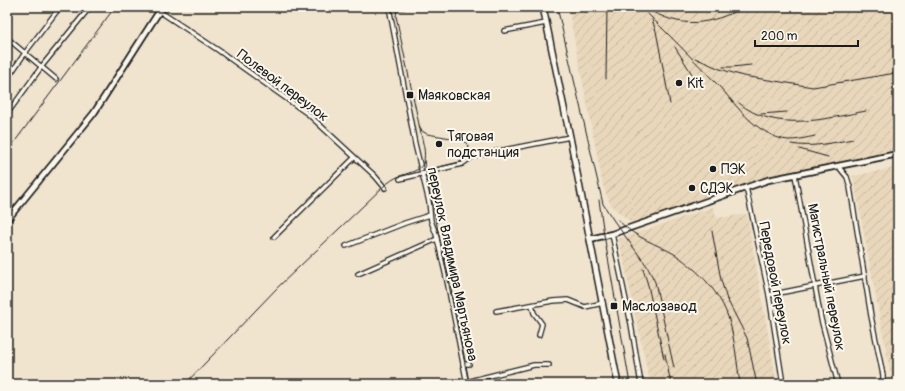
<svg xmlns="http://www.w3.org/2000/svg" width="905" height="391" font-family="Pangolin,sans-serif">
	<defs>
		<pattern id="industrial-furrows" width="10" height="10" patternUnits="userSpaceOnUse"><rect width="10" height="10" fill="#e9d7bb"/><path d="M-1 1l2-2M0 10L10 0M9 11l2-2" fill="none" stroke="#c7b8a0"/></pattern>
	</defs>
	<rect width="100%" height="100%" fill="#f0e4cf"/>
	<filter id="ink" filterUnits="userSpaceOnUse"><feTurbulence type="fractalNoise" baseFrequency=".025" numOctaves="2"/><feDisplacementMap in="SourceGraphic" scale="8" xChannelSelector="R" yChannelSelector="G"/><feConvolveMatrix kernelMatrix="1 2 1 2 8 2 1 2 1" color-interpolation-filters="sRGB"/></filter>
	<g filter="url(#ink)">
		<g fill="url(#industrial-furrows)">
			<path d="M568,7H898V152L747,185L633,224L611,206L603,186Z"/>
			<path d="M898,167V375L891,377L853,176Z"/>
			<path d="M713,207L717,218L747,214L777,384H650L619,239Z"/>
		</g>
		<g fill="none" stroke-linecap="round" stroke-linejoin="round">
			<g stroke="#1c1c1c" stroke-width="6">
				<g id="minor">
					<path d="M389,7L415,144L429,202L431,221L436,234L447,281L467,384"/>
					<path d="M398,7H403"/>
					<path d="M159,11L218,50L308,114L375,176L385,188"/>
					<path d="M504,31L546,23"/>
					<path d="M7,38L56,79"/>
					<path d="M7,79L25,53L60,7"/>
					<path d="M7,114L42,66L90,7"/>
					<path d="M838,166L847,177L850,187L871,316L883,375V379L880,384"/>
					<path d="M795,175L821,319L838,384"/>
					<path d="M400,179L462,164L473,156L570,137"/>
					<path d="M746,187L769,295L783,384"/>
					<path d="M612,234L631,324L641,384"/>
					<path d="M274,237L354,158"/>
					<path d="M346,246L405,223L430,215"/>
					<path d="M358,274L437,239"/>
					<path d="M769,295L865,276"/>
					<path d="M532,305L534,313L542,324L539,335"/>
					<path d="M496,311L553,301L568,300L585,307L603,303"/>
					<path d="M463,364H469"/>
					<path d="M473,380L534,365H549"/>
					<path d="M885,384L898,383"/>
				</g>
			</g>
			<g stroke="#1c1c1c" stroke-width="8">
				<g id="tertiary">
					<path d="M7,220L94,113L162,7"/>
					<path d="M590,239L612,234L768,180L898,154"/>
				</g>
			</g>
			<g stroke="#1c1c1c" stroke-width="8">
				<path id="secondary" d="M543,7L570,137L618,384"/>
			</g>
			<use href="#minor" stroke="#fbf7ec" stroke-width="3.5"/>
			<use href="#tertiary" stroke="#fbf7ec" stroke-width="4.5"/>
			<use href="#secondary" stroke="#fbf7ec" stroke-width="5"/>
			<g stroke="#1c1c1c" stroke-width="1">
				<path d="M419,127L422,131L427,134L463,140C470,145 470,152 467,159L462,162L421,171"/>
				<path d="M424,161L469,384"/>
				<path d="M185,384L278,287L384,186C389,182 394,178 400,176C417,170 427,170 424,148L396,16L397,10L400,7"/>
			</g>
			<g stroke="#1c1c1c" stroke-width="1">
				<path d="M557,7L603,204L614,221L647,266L655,282L674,368"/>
				<path d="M641,7C667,33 693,59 718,85C733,101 746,121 766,132C786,144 795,140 815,136"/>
				<path d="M646,8C682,30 709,25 745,7"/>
				<path d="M652,20L656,31L670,104"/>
				<path d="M675,47L692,74"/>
				<path d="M695,58L720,69L743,76L813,87L896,73"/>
				<path d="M723,67H732L751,65"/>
				<path d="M606,79L607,7"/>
				<path d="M739,103C775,133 824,119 866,111"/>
				<path d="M761,114L787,112"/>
				<path d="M791,144C812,148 831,143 853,139"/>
				<path d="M799,149L828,157"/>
				<path d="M7,152L115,7"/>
				<path d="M599,200L604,235L630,384"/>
				<path d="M618,220C636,239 656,243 676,255C699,271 721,293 729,320C735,340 737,364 740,384"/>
				<path d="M712,231L721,280L728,303"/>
				<path d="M643,269L648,285L664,359"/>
				<path d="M727,299L747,338L756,380"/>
				<path d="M665,354L671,384"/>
			</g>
		</g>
	</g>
	<g fill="#1c1c1c" stroke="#fbf7ec" stroke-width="1.5">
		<circle cx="679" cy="83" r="4"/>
		<rect x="406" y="91" width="8" height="8" rx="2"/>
		<circle cx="439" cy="144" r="4"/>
		<circle cx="713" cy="169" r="4"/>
		<circle cx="692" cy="188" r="4"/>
		<rect x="610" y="302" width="8" height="8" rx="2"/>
	</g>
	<g text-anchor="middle" stroke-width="4" stroke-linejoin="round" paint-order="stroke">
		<g font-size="14" fill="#1c1c1c" stroke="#fbf7ec" text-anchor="start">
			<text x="687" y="88">Kit</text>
			<text x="418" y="100">Маяковская</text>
			<text x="447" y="141">Тяговая<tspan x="447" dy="16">подстанция</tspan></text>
			<text x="721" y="174">ПЭК</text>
			<text x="700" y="193">СДЭК</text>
			<text x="622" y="311">Маслозавод</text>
		</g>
		<g font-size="14" fill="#1c1c1c" stroke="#fbf7ec">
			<text transform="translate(283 85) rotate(37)" y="5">Полевой переулок</text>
			<text transform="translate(453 264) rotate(78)" y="5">переулок Владимира Мартьянова</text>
			<text transform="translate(827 277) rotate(79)" y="5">Магистральный переулок</text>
			<text transform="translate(776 283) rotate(79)" y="5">Передовой переулок</text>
		</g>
	</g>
	<rect width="905" height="391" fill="none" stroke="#fbf7ec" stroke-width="24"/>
	<rect x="12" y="12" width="881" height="367" fill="none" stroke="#1c1c1c" stroke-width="1.5" filter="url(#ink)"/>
	<path d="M755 40v6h103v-6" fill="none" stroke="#1c1c1c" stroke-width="2"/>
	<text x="761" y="40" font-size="12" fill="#1c1c1c" stroke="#fbf7ec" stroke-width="3" paint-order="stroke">200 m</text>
</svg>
